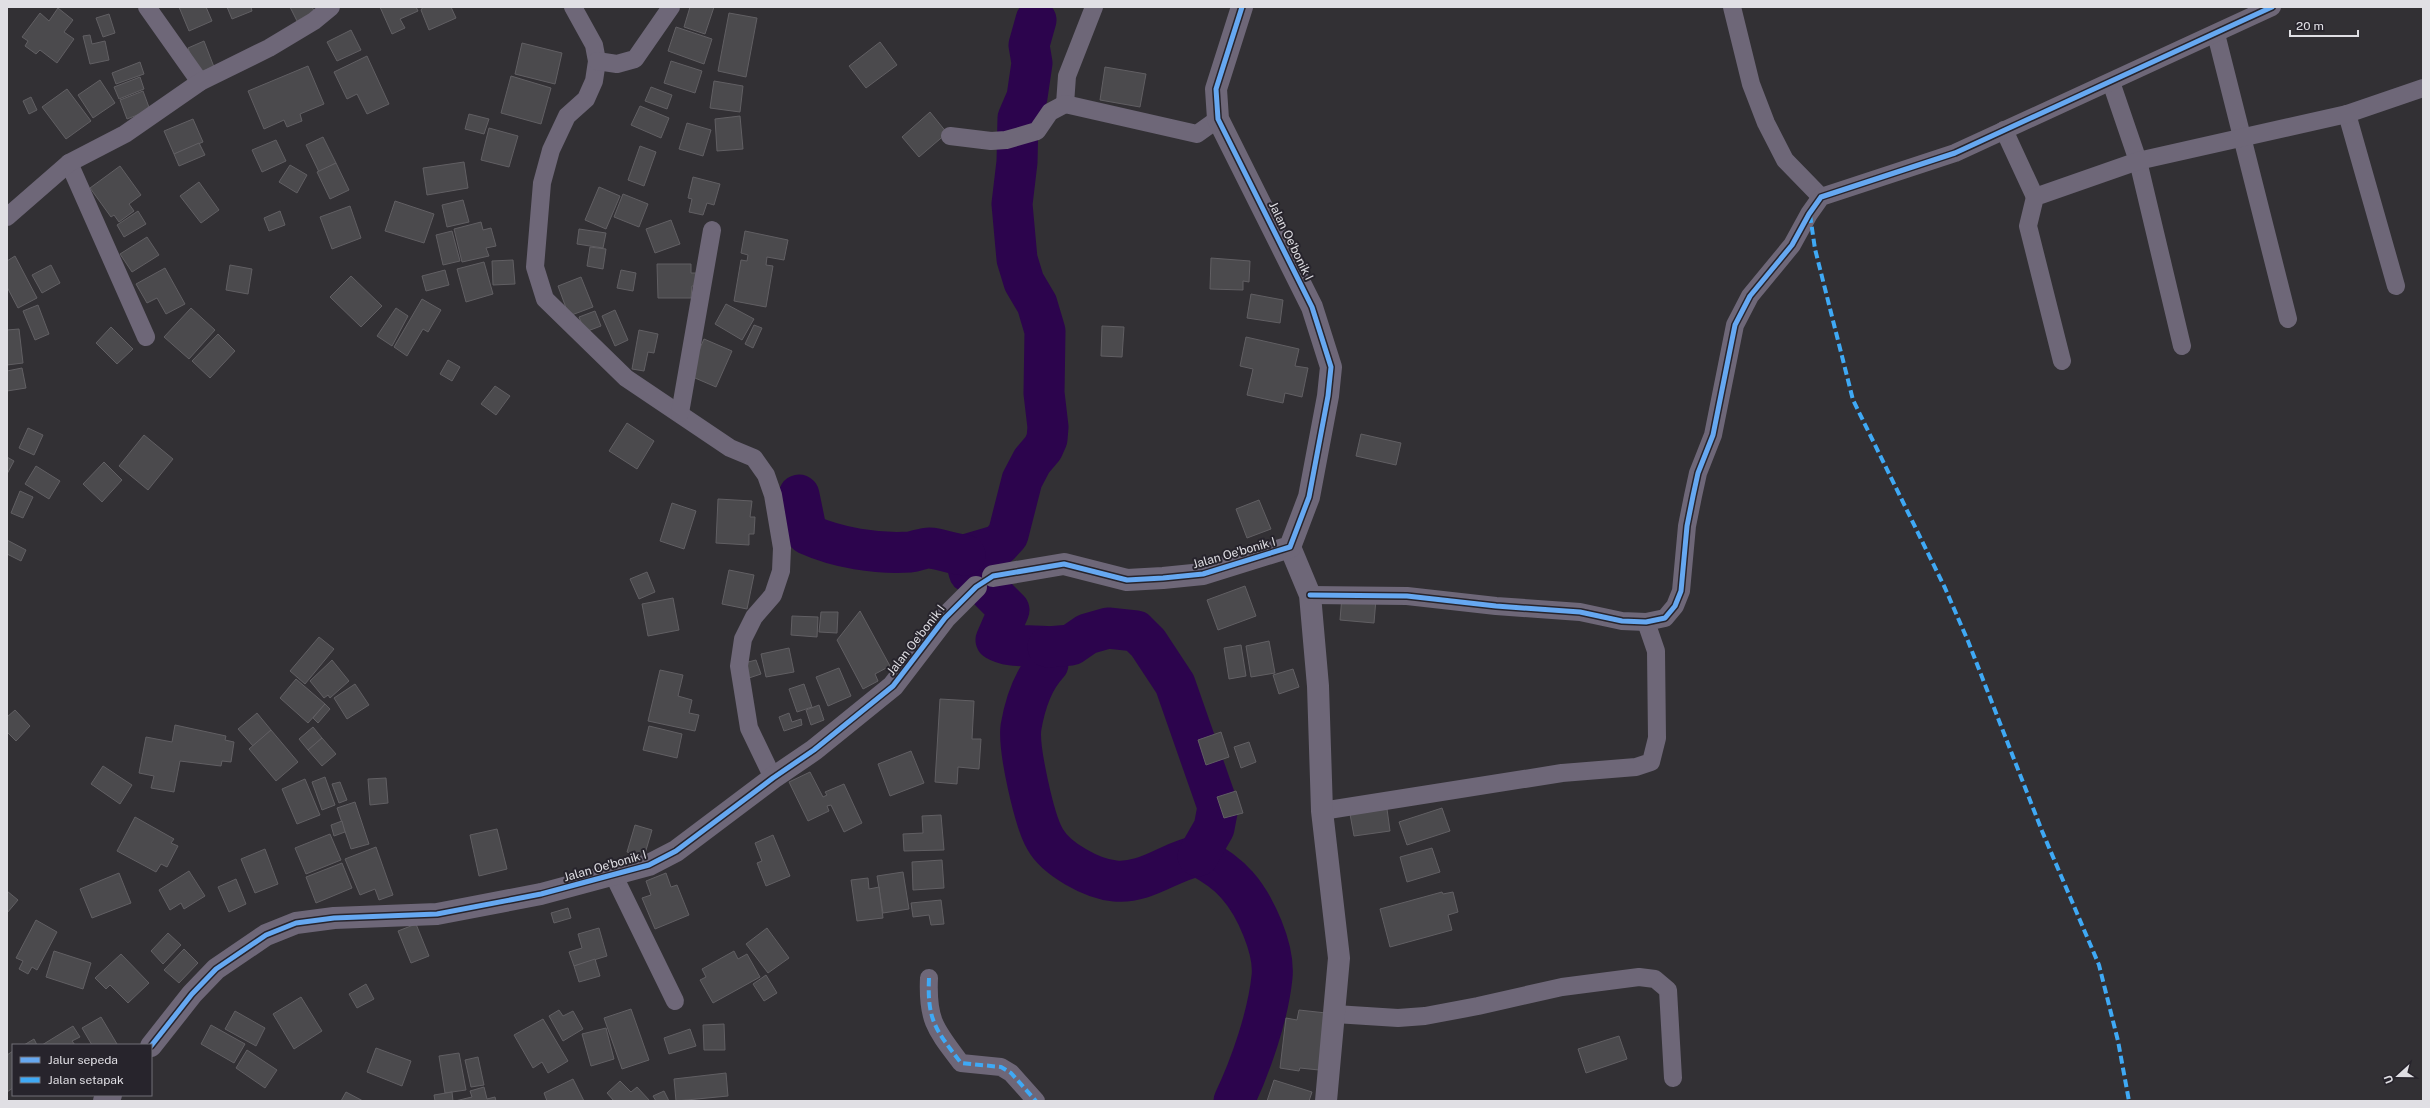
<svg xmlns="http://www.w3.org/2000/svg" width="2430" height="1108" font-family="'Public Sans',sans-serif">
	<rect width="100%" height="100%" fill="#323034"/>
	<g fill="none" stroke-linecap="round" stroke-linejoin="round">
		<g stroke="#2c044d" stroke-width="41">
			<path d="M1036,20L1029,45L1032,63L1027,97L1018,118L1017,162L1012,204L1017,259L1024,282L1037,304L1045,331L1044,393L1048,427L1047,439L1043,448L1032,461L1022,480L1008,535L999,545L965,555L969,572L984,576L990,591L1009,610L996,640C1011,649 1031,644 1048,647V664C1032,681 1025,704 1021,727C1018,748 1034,820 1045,839C1056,859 1092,879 1115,881C1146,884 1170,861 1198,856C1213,864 1226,872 1237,885C1255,905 1275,949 1272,977C1268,1016 1251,1065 1234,1101"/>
			<path d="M799,495L807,534C838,548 876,554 910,552C917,551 925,547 931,548C943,550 953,554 965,555"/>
			<path d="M1048,647L1071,645L1087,634L1108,628L1136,631L1148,643L1175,684L1218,807L1214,828L1198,856"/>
		</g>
	</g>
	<g fill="#4b4a4d" stroke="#615f63">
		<path d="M179,7H206L212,21L189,31Z"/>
		<path d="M227,7H251L252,11L232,19Z"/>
		<path d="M290,7H312L316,14L298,23Z"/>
		<path d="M380,7H416L418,11L400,19L405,28L392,34Z"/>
		<path d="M423,7H451L456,18L429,30L421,10Z"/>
		<path d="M690,7H714L705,34L684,27Z"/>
		<path d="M58,8L73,20L64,32L74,39L57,63L40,50L36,54L25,46L28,41L22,37L40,13L49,21Z"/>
		<path d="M729,13L757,18L746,77L718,71Z"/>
		<path d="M109,14L115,33L103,37L96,18Z"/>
		<path d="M676,27L712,39L704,64L668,51Z"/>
		<path d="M351,30L361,50L337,61L327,42Z"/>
		<path d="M90,35L92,44L105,41L109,60L90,64L83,36Z"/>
		<path d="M204,41L214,67L197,73L188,48Z"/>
		<path d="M880,42L897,65L866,88L849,66Z"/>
		<path d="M522,43L562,53L555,84L515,74Z"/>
		<path d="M367,56L389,104L367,114L357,94L347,99L334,72Z"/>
		<path d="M671,61L702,71L695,93L664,83Z"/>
		<path d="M140,62L144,74L116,84L112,73Z"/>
		<path d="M308,66L324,104L300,114L302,121L287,127L284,120L264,129L248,91Z"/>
		<path d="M1105,67L1146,74L1140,107L1100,100Z"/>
		<path d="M511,76L551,88L541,124L501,113Z"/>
		<path d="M140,77L144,89L119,99L114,87Z"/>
		<path d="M100,80L115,103L93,118L78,95Z"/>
		<path d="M714,81L743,86L740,112L710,108Z"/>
		<path d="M651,87L672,95L667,109L645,101Z"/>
		<path d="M67,89L91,121L66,139L42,107Z"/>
		<path d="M143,91L150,110L127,119L120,100Z"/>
		<path d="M31,97L37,110L29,114L23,101Z"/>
		<path d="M640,106L669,118L661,138L631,125Z"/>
		<path d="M930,112L947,133L919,157L902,137Z"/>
		<path d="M469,114L489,119L484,134L465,129Z"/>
		<path d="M740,116L743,149L717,151L715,119Z"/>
		<path d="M193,119L203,142L174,154L164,131Z"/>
		<path d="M687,123L711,130L703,156L679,149Z"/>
		<path d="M489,128L518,136L509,167L481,160Z"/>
		<path d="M323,137L336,163L319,172L306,145Z"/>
		<path d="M276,140L286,161L262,172L252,150Z"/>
		<path d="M199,143L205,155L179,166L174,154Z"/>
		<path d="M640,146L656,152L644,186L628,180Z"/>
		<path d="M464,162L468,188L427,195L423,168Z"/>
		<path d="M336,163L349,190L330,199L317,172Z"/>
		<path d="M290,165L307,175L297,193L279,182Z"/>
		<path d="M120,166L141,195L129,204L134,211L119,222L114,215L111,217L90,188Z"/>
		<path d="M693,177L720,184L714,205L707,203L703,215L689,212L692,199L688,198Z"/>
		<path d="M199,182L219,210L201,223L180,196Z"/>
		<path d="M599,187L620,196L606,229L585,220Z"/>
		<path d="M623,194L648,204L639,227L614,217Z"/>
		<path d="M463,200L469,222L447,227L442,205Z"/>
		<path d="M395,201L434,214L424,243L385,231Z"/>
		<path d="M350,206L361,238L332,249L320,217Z"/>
		<path d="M138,211L146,224L124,237L117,225Z"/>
		<path d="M280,211L285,225L269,231L264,218Z"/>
		<path d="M671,220L680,244L655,253L646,229Z"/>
		<path d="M481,222L483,230L491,228L496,246L486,248L489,256L462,262L454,229Z"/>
		<path d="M579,229L606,233L603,248L577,244Z"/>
		<path d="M452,231L460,261L443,265L436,235Z"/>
		<path d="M745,231L788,240L784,260L767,257L766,265L773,266L766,307L734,301L741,260L747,261L748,255L741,253Z"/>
		<path d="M147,237L159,255L132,272L120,254Z"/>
		<path d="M590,247L606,249L603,269L587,266Z"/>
		<path d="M15,256L37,298L18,308L7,287V261Z"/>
		<path d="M1211,258L1250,261L1249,282L1243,281V290L1210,289Z"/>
		<path d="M513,260L515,284L493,285L492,261Z"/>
		<path d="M484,262L493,294L466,302L457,269Z"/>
		<path d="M657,264H691V273H697V286H692L691,298H658Z"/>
		<path d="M51,265L60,283L42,293L32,275Z"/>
		<path d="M230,265L252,269L248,294L226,290Z"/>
		<path d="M165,268L185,304L166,314L157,298L147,303L136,284Z"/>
		<path d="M445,270L449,285L426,291L422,276Z"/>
		<path d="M621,270L636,273L633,291L617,288Z"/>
		<path d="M351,276L382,306L361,327L330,297Z"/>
		<path d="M581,277L593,307L569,316L558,286Z"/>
		<path d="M1251,294L1283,300L1280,323L1247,318Z"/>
		<path d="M422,299L441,310L428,332L423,329L407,356L394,347Z"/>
		<path d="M726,304L754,319L742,340L715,324Z"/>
		<path d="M38,305L49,334L35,340L23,311Z"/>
		<path d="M191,308L215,330L189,359L164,337Z"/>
		<path d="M396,308L408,316L392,346L377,336Z"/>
		<path d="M615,310L628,340L615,346L602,316Z"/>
		<path d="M595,311L601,326L585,332L579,317Z"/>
		<path d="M754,325L762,328L753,348L745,344Z"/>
		<path d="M1102,326L1124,327L1122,357L1101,356Z"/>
		<path d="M111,327L133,349L117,364L96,343Z"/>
		<path d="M19,329L23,363L7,365V330Z"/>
		<path d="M639,330L658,334L654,353L648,352L644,371L632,369Z"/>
		<path d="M218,334L235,351L210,378L192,361Z"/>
		<path d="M1246,337L1299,349L1295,366L1308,368L1302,397L1285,393L1283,403L1247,395L1253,369L1240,366Z"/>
		<path d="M704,339L732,351L716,387L688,375Z"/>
		<path d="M448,360L460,367L452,381L440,374Z"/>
		<path d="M22,368L26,388L7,391V371Z"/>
		<path d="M495,386L510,396L496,415L481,404Z"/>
		<path d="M627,423L654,441L637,469L609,451Z"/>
		<path d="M28,428L43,435L34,455L19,448Z"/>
		<path d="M1361,434L1401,443L1396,465L1356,456Z"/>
		<path d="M144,435L173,459L148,490L119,466Z"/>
		<path d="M7,457L14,461L7,474Z"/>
		<path d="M104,462L122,480L102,502L83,484Z"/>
		<path d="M36,466L60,481L49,499L25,484Z"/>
		<path d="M20,491L33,497L23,518L11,513Z"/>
		<path d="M718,499L752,501L750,517H755L754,534H749V545L716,543Z"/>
		<path d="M1259,500L1271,529L1247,538L1236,509Z"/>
		<path d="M672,503L696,511L684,549L660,541Z"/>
		<path d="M7,540L26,550L21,561L7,554Z"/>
		<path d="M729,570L754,575L747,609L722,604Z"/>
		<path d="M647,572L655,592L639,599L630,579Z"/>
		<path d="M1245,586L1256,616L1218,630L1207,600Z"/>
		<path d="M1342,596L1376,599L1374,623L1340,620Z"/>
		<path d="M673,598L679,630L648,636L642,604Z"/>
		<path d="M860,611L890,666L875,674L878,681L863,689L837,640Z"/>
		<path d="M821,612H838L837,633L819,632Z"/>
		<path d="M792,616L818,617L817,637L791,635Z"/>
		<path d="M319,637L334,649L305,684L290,671Z"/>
		<path d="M1269,641L1275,673L1251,677L1246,646Z"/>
		<path d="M1241,645L1246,676L1229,679L1224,648Z"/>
		<path d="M789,648L794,672L766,677L761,654Z"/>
		<path d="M332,660L349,681L330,698L328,695L324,698L310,681Z"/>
		<path d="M756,660L761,674L749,678L744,663Z"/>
		<path d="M839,668L851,696L828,706L816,677Z"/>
		<path d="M1293,669L1299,687L1279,694L1273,675Z"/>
		<path d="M660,670L683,675L678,696L692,700L689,713L699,715L695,731L648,721Z"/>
		<path d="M296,679L325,704L308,723L280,698Z"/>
		<path d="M355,684L369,705L347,719L334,698Z"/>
		<path d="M804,684L812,707L797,712L789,689Z"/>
		<path d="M940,699L974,701L972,739H981L979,769L958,767L957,784L935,782Z"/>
		<path d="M325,704L330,709L318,723L313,718Z"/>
		<path d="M819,705L824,720L811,725L806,710Z"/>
		<path d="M15,710L30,726L16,741L7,732V717Z"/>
		<path d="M257,713L271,730L253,746L238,729Z"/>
		<path d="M789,713L792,722L801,719L802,725L784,731L779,717Z"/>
		<path d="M175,725L226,736L225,740L234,742L231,762L222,761L221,766L180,761L174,792L151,788L154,776L139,773L146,737L172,742Z"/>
		<path d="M649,726L682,734L677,758L643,750Z"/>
		<path d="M313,727L322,738L308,750L299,739Z"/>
		<path d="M271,730L298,762L276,781L249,749Z"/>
		<path d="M1221,732L1229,757L1206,765L1198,740Z"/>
		<path d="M322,738L336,754L322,766L308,750Z"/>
		<path d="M1249,742L1256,762L1241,768L1234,747Z"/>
		<path d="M911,751L924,783L890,796L878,764Z"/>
		<path d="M103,766L132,785L120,804L91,784Z"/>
		<path d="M810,772L823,797L827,795L825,792L844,784L862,823L844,832L831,805L827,806L829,811L808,821L789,782Z"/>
		<path d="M325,777L335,805L322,810L312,782Z"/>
		<path d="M386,778L388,803L370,805L368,779Z"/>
		<path d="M305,779L320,815L297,824L282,789Z"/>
		<path d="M340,782L347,800L339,803L332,784Z"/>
		<path d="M1236,791L1243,813L1224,818L1217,797Z"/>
		<path d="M355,802L369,844L351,849L337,808Z"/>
		<path d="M1442,808L1450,831L1407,845L1399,822Z"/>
		<path d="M1387,809L1390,831L1354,836L1350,814Z"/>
		<path d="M941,815L944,850L904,851L903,834L923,833L922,816Z"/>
		<path d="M135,817L174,839L171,843L178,846L167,867L161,864L156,872L117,851Z"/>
		<path d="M342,821L345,832L334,836L331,825Z"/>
		<path d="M635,825L652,830L644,857L627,852Z"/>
		<path d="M497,829L507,869L479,876L470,835Z"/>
		<path d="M330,834L341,860L306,874L295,848Z"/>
		<path d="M773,835L790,876L766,886L757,863L762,861L755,843Z"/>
		<path d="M376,847L393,895L379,900L375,889L360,895L345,859Z"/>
		<path d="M1432,848L1440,872L1407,882L1400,857Z"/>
		<path d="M265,849L278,884L255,893L241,859Z"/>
		<path d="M942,860L944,888L913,890L912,862Z"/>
		<path d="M342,863L352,888L316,903L306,877Z"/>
		<path d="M189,871L205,896L184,909L181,903L170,910L159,890Z"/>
		<path d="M903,872L909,909L883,913L877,876Z"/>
		<path d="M119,873L131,903L92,918L80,889Z"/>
		<path d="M666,873L671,887L677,885L689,915L655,929L642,898L651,895L646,881Z"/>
		<path d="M868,878L869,889L879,887L883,918L857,921L851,880Z"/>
		<path d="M236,879L246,904L229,912L218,887Z"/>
		<path d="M7,891L18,900L7,913Z"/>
		<path d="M1442,892L1443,894L1453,892L1458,912L1448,915L1452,930L1390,947L1380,909Z"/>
		<path d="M941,900L944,924L931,925L929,915L913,917L911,903Z"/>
		<path d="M568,908L571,918L554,923L551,913Z"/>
		<path d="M36,920L57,932L37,970L32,967L28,974L19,969L23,961L16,958Z"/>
		<path d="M416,924L429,956L411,963L398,931Z"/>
		<path d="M599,928L607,956L574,966L569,952L582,948L578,934Z"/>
		<path d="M767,928L789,958L768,973L746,944Z"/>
		<path d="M168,933L181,945L163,964L151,951Z"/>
		<path d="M184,949L198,963L179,983L164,970Z"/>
		<path d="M54,951L91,963L83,989L46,977Z"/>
		<path d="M734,951L738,959L747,954L760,977L713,1003L700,980L706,977L702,969Z"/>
		<path d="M121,954L149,983L128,1003L110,985L106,989L95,978Z"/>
		<path d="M595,959L600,976L579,982L574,966Z"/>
		<path d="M766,975L777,993L764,1001L753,984Z"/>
		<path d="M366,984L374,999L357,1008L349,994Z"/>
		<path d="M301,997L322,1031L294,1049L273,1014Z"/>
		<path d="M631,1009L649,1060L622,1069L604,1018Z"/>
		<path d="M559,1010L563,1016L573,1011L583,1029L563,1041L549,1016Z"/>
		<path d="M1299,1010L1326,1013L1319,1070L1300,1068L1299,1071L1280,1068L1286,1018L1297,1020Z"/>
		<path d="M235,1011L265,1028L256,1046L225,1029Z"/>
		<path d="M101,1017L117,1044L116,1045H92L82,1028Z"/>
		<path d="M543,1019L568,1061L548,1073L542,1062L533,1068L514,1035Z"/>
		<path d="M724,1024L725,1050H704L703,1025Z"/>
		<path d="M211,1025L245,1044L234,1063L201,1044Z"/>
		<path d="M73,1026L80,1037L72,1041L75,1045H42Z"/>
		<path d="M606,1028L614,1059L591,1066L582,1034Z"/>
		<path d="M690,1029L696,1046L669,1054L664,1038Z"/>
		<path d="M1619,1036L1627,1059L1586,1073L1578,1049Z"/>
		<path d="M34,1039L37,1045H24Z"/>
		<path d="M376,1048L411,1061L402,1086L367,1072Z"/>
		<path d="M247,1050L277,1070L265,1088L236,1068Z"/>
		<path d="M13,1051V1088L7,1092V1055Z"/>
		<path d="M459,1053L466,1090L445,1093L439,1056Z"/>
		<path d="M478,1057L484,1085L471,1087L465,1060Z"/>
		<path d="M726,1073L728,1096L676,1101L674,1079Z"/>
		<path d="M573,1079L584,1101H547L544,1093Z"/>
		<path d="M1274,1080L1312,1092L1309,1101H1267Z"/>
		<path d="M620,1081L631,1092L637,1087L650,1101H614L607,1093Z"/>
		<path d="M484,1087L487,1099L495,1097L496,1101H455L472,1097L470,1091Z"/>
		<path d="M664,1091L669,1101H656L653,1096Z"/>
		<path d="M346,1092L363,1101H341Z"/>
		<path d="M452,1092L453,1101H435L434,1095Z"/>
	</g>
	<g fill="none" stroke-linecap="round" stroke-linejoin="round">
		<g stroke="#6e6778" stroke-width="18">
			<path d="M147,7L200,82"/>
			<path d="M573,7L594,45L597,61L594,81L586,99L567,116L551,150L542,183L535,267L545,299L626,378L730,448L754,458L766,475L773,495L782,548L781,571L773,595L754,617L743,639L739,666L749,728L773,778"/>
			<path d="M1732,7L1751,84L1766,123L1785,160L1821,197"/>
			<path d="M2216,34L2288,319"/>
			<path d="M597,61L617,64L635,59L671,7"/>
			<path d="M2111,82L2138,161L2182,346"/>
			<path d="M1065,104L1067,76L1094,7"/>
			<path d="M2347,114L2396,286"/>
			<path d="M2004,130L2035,197"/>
			<path d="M950,136L991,141L1006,140L1037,131L1050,112L1065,104L1197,134L1218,119"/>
			<path d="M69,163L146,337"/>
			<path d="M7,217L69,163L125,134L200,82L269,48L314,21L331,7"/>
			<path d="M2062,361L2028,226L2035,197L2138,161L2347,114L2423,88"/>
			<path d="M680,413L712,230"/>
			<path d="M1310,595L1407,596L1496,606L1580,612L1622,621L1646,622L1665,618L1675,606L1681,591L1687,526L1693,496L1698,473L1713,435L1735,325L1750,296L1792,245L1809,214L1821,197L1955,153L2272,7"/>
			<path d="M1322,811L1562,773L1636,767L1651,762L1657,738L1656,651L1646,622"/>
			<path d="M613,874L675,1001"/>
			<path d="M929,978C927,1021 936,1030 961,1063L1001,1067L1011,1073L1036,1101"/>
			<path d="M1335,1014L1398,1018L1425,1016L1478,1006L1562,987L1639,977L1655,979L1668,990L1673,1078"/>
		</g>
		<g stroke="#6e6778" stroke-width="22">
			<path d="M1290,547L1310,595L1318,686L1322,811L1339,958L1326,1101"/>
			<path d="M993,576L1064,564L1127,580L1163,578L1203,574L1290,547L1309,497L1328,396L1331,367L1312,307L1218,119L1216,89L1242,7"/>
			<path d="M151,1046L192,994L216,969L266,935L296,923L334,918L437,914L541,894L649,865L676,851L773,778L814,750L893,686L945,618L976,587"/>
			<path d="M104,1101L111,1095"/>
		</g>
		<g stroke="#3fa9f5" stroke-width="4" stroke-dasharray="8 4" stroke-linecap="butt">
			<path d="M1810,215L1815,249L1853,400L1945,588L1968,641L2042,831L2099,965L2118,1041L2129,1101"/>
			<path d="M929,978C927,1021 936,1030 961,1063L1001,1067L1011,1073L1036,1101"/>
		</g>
		<g stroke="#27242c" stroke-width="8">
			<g id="cycleway">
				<path d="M1310,595L1407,596L1496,606L1580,612L1622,621L1646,622L1665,618L1675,606L1681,591L1687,526L1693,496L1698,473L1713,435L1735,325L1750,296L1792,245L1809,214L1821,197L1955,153L2272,7"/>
				<path d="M151,1046L192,994L216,969L266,935L296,923L334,918L437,914L541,894L649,865L676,851L773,778L814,750L893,686L945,618L976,587L993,576L1064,564L1127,580L1163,578L1203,574L1290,547L1309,497L1328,396L1331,367L1312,307L1218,119L1216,89L1242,7"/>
			</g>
		</g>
		<use href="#cycleway" stroke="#66a8f1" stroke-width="5"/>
	</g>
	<g text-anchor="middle" stroke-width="4" stroke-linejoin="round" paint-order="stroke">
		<g font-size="12" fill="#e0dfe4" stroke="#27242c">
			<text transform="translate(1291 241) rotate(64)" y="4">Jalan Oe'bonik I</text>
			<text transform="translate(1234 553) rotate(-16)" y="4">Jalan Oe'bonik I</text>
			<text transform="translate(916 640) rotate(-52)" y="4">Jalan Oe'bonik I</text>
			<text transform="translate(605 866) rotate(-16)" y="4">Jalan Oe'bonik I</text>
		</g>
	</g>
	<rect width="2430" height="1108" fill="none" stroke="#e0dfe4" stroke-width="16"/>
	<rect x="12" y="1044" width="140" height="52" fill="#27242c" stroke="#716f76"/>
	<rect x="20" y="1057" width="20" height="6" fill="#66a8f1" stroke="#716f76"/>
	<text x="48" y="1064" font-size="12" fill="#e0dfe4">Jalur sepeda</text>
	<rect x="20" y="1077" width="20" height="6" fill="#3fa9f5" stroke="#716f76"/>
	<text x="48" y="1084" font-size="12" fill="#e0dfe4">Jalan setapak</text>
	<g transform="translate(2398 1076) rotate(249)" stroke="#27242c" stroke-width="3" paint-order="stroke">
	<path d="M0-3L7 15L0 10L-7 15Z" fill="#e0dfe4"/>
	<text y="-6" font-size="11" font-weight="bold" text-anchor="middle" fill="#e0dfe4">U</text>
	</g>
	<path d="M2290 30v6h68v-6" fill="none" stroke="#e0dfe4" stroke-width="2"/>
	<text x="2296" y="30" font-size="12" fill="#e0dfe4" stroke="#27242c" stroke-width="3" paint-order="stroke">20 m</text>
</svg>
